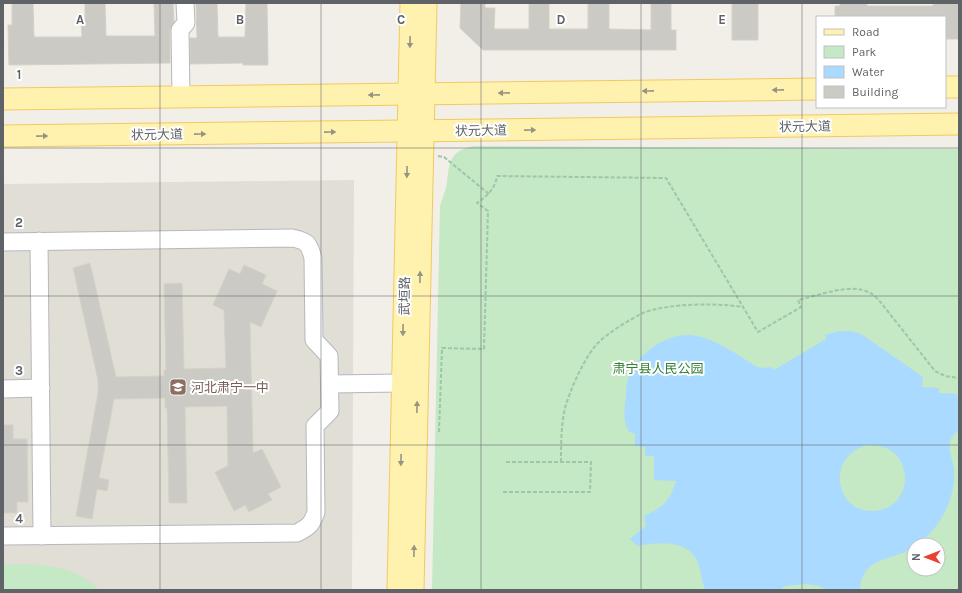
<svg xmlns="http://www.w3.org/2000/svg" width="962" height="593" font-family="Karla,'Noto Sans SC',sans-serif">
	<rect width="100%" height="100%" fill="#f1efe8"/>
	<path fill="#e1ded6" d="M354,180L352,590H3V184Z"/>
	<g fill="#c5e8c5" fill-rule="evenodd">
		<path d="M473,146L959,149V590H432L440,206C442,200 444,194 446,188C450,166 446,152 473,146ZM914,545H938V569H914Z"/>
		<path d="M3,564C38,564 73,563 99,590H3Z"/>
	</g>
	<path fill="#aadaff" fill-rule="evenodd" d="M839,331H850L861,334L923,377L922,387L939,388V393L957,394V397H959V430C955,433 951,437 950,442C948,451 953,461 954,469C956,499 940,528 917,545H914V547C892,562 862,555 860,590H827L819,586L805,584L786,586L779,590H705C702,581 701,572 698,563C689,539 658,542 637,546L630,539L646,526L644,516C664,506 669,503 676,481L654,480V456H645V447L635,446V433L629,432C623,420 624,410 626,397C626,390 626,383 629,376C639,353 663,335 689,335C712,336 738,355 757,367L765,368L772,367L774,370L826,339L825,335ZM867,445C916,442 917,508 874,511C835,513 825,457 867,445Z"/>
	<g fill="#cccac5" stroke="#d6d1c6">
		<path d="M12,3H33L34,37H82L81,20H85V3H105L106,36H155L154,3H173L174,22L170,30V63L9,65L8,25H12Z"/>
		<path d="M196,3H217L218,37H245L246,3H267L268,65H243V63L190,64V38H197Z"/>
		<path d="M461,3H485V8H495L494,29H529V3H549V29H588V3H609V29L651,30V3H671V30H676V50H483L460,28Z"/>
		<rect x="732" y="3" width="26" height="37"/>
		<path d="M840,3H867V6H933V3H959V39H945V17H835V6H840Z"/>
		<path d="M90,263L116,377L164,376V370H166L164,284L182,283L184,369L226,368L224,310L213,305L229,269L240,274L244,265L266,275L262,284L277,291L261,327L250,322L253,453L262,449L281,487L268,494L272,500L249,512L245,505L234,511L215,472L228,466L227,406L185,407L187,503H169L167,408H165V398L114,399L99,478L109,480L107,491L97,489L92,519L76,516L98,393V380L73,268Z"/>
		<path d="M3,425H13V439H27L28,502H17V513H3Z"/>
	</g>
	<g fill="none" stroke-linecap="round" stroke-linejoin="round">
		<g stroke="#b5b8bc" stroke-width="19">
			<g id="minor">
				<path d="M181,97L180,30L186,23L185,3"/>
				<path d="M39,241L42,536"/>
				<path d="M3,242L292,238C307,241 309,243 313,258L314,340L329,356L330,411L315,426L316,512C312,524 309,527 297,533L3,536"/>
				<path d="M330,384L402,383"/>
				<path d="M3,389L41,388"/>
			</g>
		</g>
		<g stroke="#f2c960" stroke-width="23">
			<g id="major">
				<path d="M945,87H959"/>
				<path d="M3,99L817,89"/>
				<path d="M3,136L959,124"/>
				<path d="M398,590L411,3"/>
				<path d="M413,590L426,3"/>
			</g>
		</g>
		<g stroke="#9cc7a9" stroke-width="2" stroke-dasharray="4 2" stroke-linecap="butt">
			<path d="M438,156L444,157L489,194"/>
			<path d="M439,432L442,348L484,349L488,211L477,203C488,195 495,189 497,176L666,178L758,332L801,307L798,300C817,296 852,282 870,293C873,294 875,297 878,299L935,371L945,376L959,378"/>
			<path d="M561,462C561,444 561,426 565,408C570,390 585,356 598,343C609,332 629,320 643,313C668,303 717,303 743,307"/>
			<path d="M503,492H590L591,462H504"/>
		</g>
		<use href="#minor" stroke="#fff" stroke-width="17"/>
		<use href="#major" stroke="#fff2af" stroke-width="21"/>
	</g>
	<defs><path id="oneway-solid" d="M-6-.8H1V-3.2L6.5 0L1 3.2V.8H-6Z"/></defs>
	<g fill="#979581">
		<use href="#oneway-solid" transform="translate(410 42) rotate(91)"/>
		<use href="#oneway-solid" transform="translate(778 90) rotate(179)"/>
		<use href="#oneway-solid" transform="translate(648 91) rotate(179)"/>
		<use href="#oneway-solid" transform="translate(504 93) rotate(179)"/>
		<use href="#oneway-solid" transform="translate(374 95) rotate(179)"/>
		<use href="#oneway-solid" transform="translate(530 130) rotate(-1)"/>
		<use href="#oneway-solid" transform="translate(330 132) rotate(-1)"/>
		<use href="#oneway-solid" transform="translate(200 134) rotate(-1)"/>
		<use href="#oneway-solid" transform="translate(42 136) rotate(-1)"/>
		<use href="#oneway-solid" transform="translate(407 172) rotate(91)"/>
		<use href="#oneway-solid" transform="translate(420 277) rotate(-89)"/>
		<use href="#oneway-solid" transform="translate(403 330) rotate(91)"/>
		<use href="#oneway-solid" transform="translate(417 407) rotate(-89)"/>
		<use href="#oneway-solid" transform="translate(401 460) rotate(91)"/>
		<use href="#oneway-solid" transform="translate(414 551) rotate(-89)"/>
	</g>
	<path fill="none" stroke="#5f6368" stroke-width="1" stroke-opacity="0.55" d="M160,3V590M321,3V590M481,3V590M641,3V590M802,3V590M3,148H959M3,296H959M3,445H959"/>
	<defs>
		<g id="school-square" transform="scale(0.9)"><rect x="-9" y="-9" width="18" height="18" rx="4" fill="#8d6e63" stroke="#fff"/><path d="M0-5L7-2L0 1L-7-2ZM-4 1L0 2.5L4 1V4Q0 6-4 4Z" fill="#fff"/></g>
	</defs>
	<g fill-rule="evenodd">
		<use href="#school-square" x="178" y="387"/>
	</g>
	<g text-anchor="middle" stroke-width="4" stroke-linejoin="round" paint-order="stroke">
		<g font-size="13" fill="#5f6368" stroke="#fff">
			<text transform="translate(805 126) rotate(-1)" y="5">状元大道</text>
			<text transform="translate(481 130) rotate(-1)" y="5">状元大道</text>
			<text transform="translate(157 134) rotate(-1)" y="5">状元大道</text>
			<text transform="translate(404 296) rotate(-89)" y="5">武垣路</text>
		</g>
		<g font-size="13" fill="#348238" stroke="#fff">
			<text x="658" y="373">肃宁县人民公园</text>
		</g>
		<g font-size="13" fill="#785e54" stroke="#fff" text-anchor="start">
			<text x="191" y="392">河北肃宁一中</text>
		</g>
	</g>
	<g font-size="13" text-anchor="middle" font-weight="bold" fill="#5f6368" stroke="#fff" stroke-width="4" stroke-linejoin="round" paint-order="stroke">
		<text x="80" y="24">A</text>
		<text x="240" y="24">B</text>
		<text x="401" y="24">C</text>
		<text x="561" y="24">D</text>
		<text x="722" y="24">E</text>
		<text x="19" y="79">1</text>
		<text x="19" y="227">2</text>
		<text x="19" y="375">3</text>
		<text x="19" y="523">4</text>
	</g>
	<rect width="962" height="593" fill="none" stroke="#5f6368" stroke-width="8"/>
	<rect x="816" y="16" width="130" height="92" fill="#ffffff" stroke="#bfc1c3"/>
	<rect x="824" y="29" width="20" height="6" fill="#fff2af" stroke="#bfc1c3"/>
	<text x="852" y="36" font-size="12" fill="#5f6368">Road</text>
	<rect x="824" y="46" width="20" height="12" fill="#c5e8c5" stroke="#bfc1c3"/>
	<text x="852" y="56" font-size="12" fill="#5f6368">Park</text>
	<rect x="824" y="66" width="20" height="12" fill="#aadaff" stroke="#bfc1c3"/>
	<text x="852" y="76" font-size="12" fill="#5f6368">Water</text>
	<rect x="824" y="86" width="20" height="12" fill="#cccac5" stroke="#bfc1c3"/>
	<text x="852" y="96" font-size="12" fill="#5f6368">Building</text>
	<g transform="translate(926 557) rotate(270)"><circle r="19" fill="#ffffff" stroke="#bfc1c3"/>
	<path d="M0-3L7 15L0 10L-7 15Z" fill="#ea4335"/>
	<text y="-6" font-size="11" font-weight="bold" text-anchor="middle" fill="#5f6368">N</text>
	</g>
</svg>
